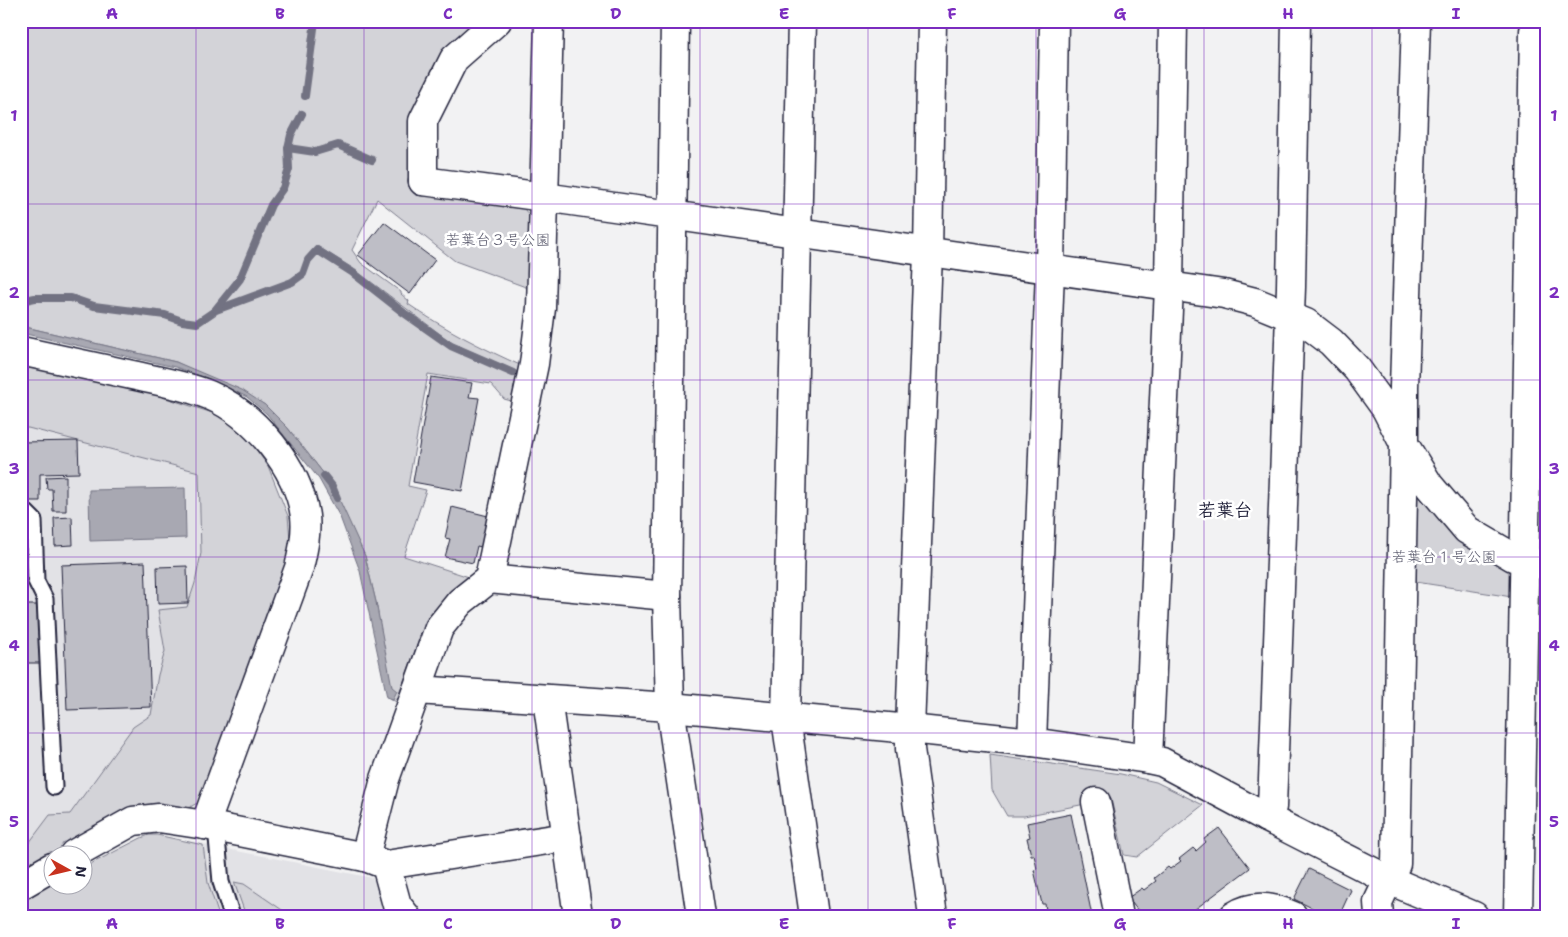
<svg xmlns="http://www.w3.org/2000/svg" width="1568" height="937" font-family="'Shantell Sans','Klee One',sans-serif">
	<rect width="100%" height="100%" fill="#f2f2f3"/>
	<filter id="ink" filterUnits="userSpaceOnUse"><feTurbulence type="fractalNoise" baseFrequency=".02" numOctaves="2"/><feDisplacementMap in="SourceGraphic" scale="10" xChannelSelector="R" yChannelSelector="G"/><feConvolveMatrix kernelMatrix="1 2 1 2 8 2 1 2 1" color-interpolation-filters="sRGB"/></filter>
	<g filter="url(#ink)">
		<g fill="#e2e2e6">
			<path d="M21,428H28L199,472L236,496L126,815L21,871Z"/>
			<path d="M149,835H157L373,878L384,906L393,916H21V901L52,884H82L83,868L141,838Z"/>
		</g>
		<g fill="#d3d3d8" stroke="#7a7a8a" fill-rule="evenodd">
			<path d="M21,21H473L438,63L413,114L414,194L524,209L534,221L531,289L455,261L377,199L352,250L361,263L401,292V294L409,301L408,304C444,329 482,348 522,366L515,402L504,399L491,384L428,374L408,486L426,490L404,556L469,577L432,615L422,632L396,702L390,698L394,691L390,686L376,602L365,556L324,474L287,427L265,405L176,362L21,326ZM317,246L354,269L452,343L514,370L512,374L450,347L351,275L317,253C305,260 308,276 294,281L302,273L305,260Z"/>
			<path d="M21,362L131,387L216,414L245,434L268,466L288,516L291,551L201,801L181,812L126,815L21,871V843H29L50,815L70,814L133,727L151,715L158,675L165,651L158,610L187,607L195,583L201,553L199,472L28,428H21Z"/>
			<path d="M1417,489L1514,564L1512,597L1416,582Z"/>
			<path d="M990,755L1121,774L1156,782L1203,805L1137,857L1124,855L1111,799L1024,816H1007L992,790Z"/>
			<path d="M149,835H157L203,845L208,883L219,916H21V901L52,884H82L83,868L141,838Z"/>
			<path d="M234,882L244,884L291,916H246Z"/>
		</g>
		<g fill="#a8a8b2" stroke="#727282">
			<path d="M21,326L176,362L242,390L265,405L287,427L324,474L340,501L365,556L376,602L392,687L397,691L393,699L387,697L360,571L340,517L319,479L267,414L247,397L214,381L175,367L21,333Z"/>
			<path d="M185,488L186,538L90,541L89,490Z"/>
		</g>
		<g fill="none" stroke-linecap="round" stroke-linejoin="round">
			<g stroke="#727282" stroke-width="8">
				<path d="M305,96L315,21"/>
				<path d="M288,148L291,135L302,114"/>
				<path d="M21,301L35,298H71L94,306L165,315L182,321L197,323L216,310L292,282L303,274L308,260L317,250L353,273L404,313L451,346L513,373"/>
				<path d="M216,309L240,279L271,205L283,188L289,169L288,148L315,152L338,145L372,160"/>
				<path d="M324,476L332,486L337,498"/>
			</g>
		</g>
		<g fill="#bebec6" stroke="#22223b">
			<path d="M384,222L435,260L410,294L358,255Z"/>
			<path d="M431,377L472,383L469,397L479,398L462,491L413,482Z"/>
			<path d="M78,441L79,473L40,474V501H28V496H21V442Z"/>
			<path d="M66,476V511H53L52,489H47L46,477Z"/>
			<path d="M452,507L488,516L481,547L477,546L473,563L445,557L450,539L445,538Z"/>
			<path d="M72,517L73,545L55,546L54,518Z"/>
			<path d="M145,562L151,707L67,710L61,565Z"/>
			<path d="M187,566L188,603L158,604L157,567Z"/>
			<path d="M21,605H41L43,663H21Z"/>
			<path d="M1071,814L1092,916H1046H1047L1045,904H1042L1034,870L1037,869L1034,855H1031L1027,838L1030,837L1027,823Z"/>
			<path d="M1219,828L1250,868L1186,916H1142L1128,898L1142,888L1144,890L1156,881L1154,878L1168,867L1170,869L1181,861L1179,859L1193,848L1196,851L1206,842L1204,839Z"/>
			<path d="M1309,869L1351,890L1339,916H1328L1294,899Z"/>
		</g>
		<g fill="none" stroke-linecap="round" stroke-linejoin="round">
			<g stroke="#22223b" stroke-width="19">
				<g id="service">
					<path d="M21,512H26L34,520L36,581L45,599L54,787"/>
					<path d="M216,827L221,882L232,916"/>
				</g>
			</g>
			<g stroke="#22223b" stroke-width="31">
				<g id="minor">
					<path d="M675,21L667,596L670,707L701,916"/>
					<path d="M802,21L786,718L814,916"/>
					<path d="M932,21L928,253L910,729V749L933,916"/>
					<path d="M423,181V121L454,59L497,21"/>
					<path d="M21,351C58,359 95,367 132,375C158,381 185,385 209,395C254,414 298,467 305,516C307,534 303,550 299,568L205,825"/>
					<path d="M489,579L667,596"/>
					<path d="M417,690L670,707L910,729L1032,742L1148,759L1162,762L1267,818L1389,880L1474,916"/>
					<path d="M547,699L578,916"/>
					<path d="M1032,742L1050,270L1054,21"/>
					<path d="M1148,759L1169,287L1173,21"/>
					<path d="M1096,802L1119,916"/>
					<path d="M1267,818L1272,807L1291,287L1296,21"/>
					<path d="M74,854L133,821L159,818L205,825L365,857L386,865L397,905L406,916"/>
					<path d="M365,857L385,779L439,628L460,602L489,579L534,364L541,308L549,21"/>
					<path d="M386,865L567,837"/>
					<path d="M21,885L52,867"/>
					<path d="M1234,916C1253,903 1274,907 1293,916"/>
					<path d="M1379,916L1378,902L1396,864L1404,444V387L1416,21"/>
					<path d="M1518,916L1534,31"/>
				</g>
			</g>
			<g stroke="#22223b" stroke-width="31">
				<path id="tertiary" d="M423,181L544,197L1224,294L1255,302L1306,323L1331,342L1357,369L1386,409L1404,444L1429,485L1467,530L1513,557L1547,566"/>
			</g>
			<use href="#service" stroke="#fff" stroke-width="15"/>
			<use href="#minor" stroke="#fff" stroke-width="28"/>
			<use href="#tertiary" stroke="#fff" stroke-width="28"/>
		</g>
	</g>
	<path fill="none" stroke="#7b2cbf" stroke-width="1" stroke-opacity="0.55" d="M196,21V916M364,21V916M532,21V916M700,21V916M868,21V916M1036,21V916M1204,21V916M1372,21V916M21,204H1547M21,380H1547M21,557H1547M21,733H1547"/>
	<g text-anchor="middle" stroke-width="5" stroke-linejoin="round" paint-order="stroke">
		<g font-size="15" fill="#57576a" stroke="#fff">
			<text x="498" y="245">若葉台３号公園</text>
			<text x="1444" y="562">若葉台１号公園</text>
		</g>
		<g font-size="18" font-weight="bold" fill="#22223b" stroke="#fff">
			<text x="1225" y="516">若葉台</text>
		</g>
	</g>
	<rect width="1568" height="937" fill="none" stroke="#fff" stroke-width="55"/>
	<g transform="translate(68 870) rotate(98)"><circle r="24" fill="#ffffff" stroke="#a7a7b1"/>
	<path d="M0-4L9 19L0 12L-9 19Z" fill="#c8321e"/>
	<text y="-8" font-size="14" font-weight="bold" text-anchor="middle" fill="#22223b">N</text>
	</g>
	<rect x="28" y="28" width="1512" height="882" fill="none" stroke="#7b2cbf" stroke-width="2"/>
	<g font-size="16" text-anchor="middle" font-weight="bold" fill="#7b2cbf">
		<text x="112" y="19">A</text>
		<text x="280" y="19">B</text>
		<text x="448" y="19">C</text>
		<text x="616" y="19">D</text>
		<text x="784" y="19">E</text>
		<text x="952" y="19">F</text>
		<text x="1120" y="19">G</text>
		<text x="1288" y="19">H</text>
		<text x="1456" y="19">I</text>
		<text x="14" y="121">1</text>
		<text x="1554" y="121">1</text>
		<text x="14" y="298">2</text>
		<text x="1554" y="298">2</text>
		<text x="14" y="474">3</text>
		<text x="1554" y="474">3</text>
		<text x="14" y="651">4</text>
		<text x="1554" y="651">4</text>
		<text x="14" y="827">5</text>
		<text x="1554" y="827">5</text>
		<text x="112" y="929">A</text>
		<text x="280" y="929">B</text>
		<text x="448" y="929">C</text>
		<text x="616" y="929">D</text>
		<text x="784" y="929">E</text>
		<text x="952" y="929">F</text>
		<text x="1120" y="929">G</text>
		<text x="1288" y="929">H</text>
		<text x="1456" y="929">I</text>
	</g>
</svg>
